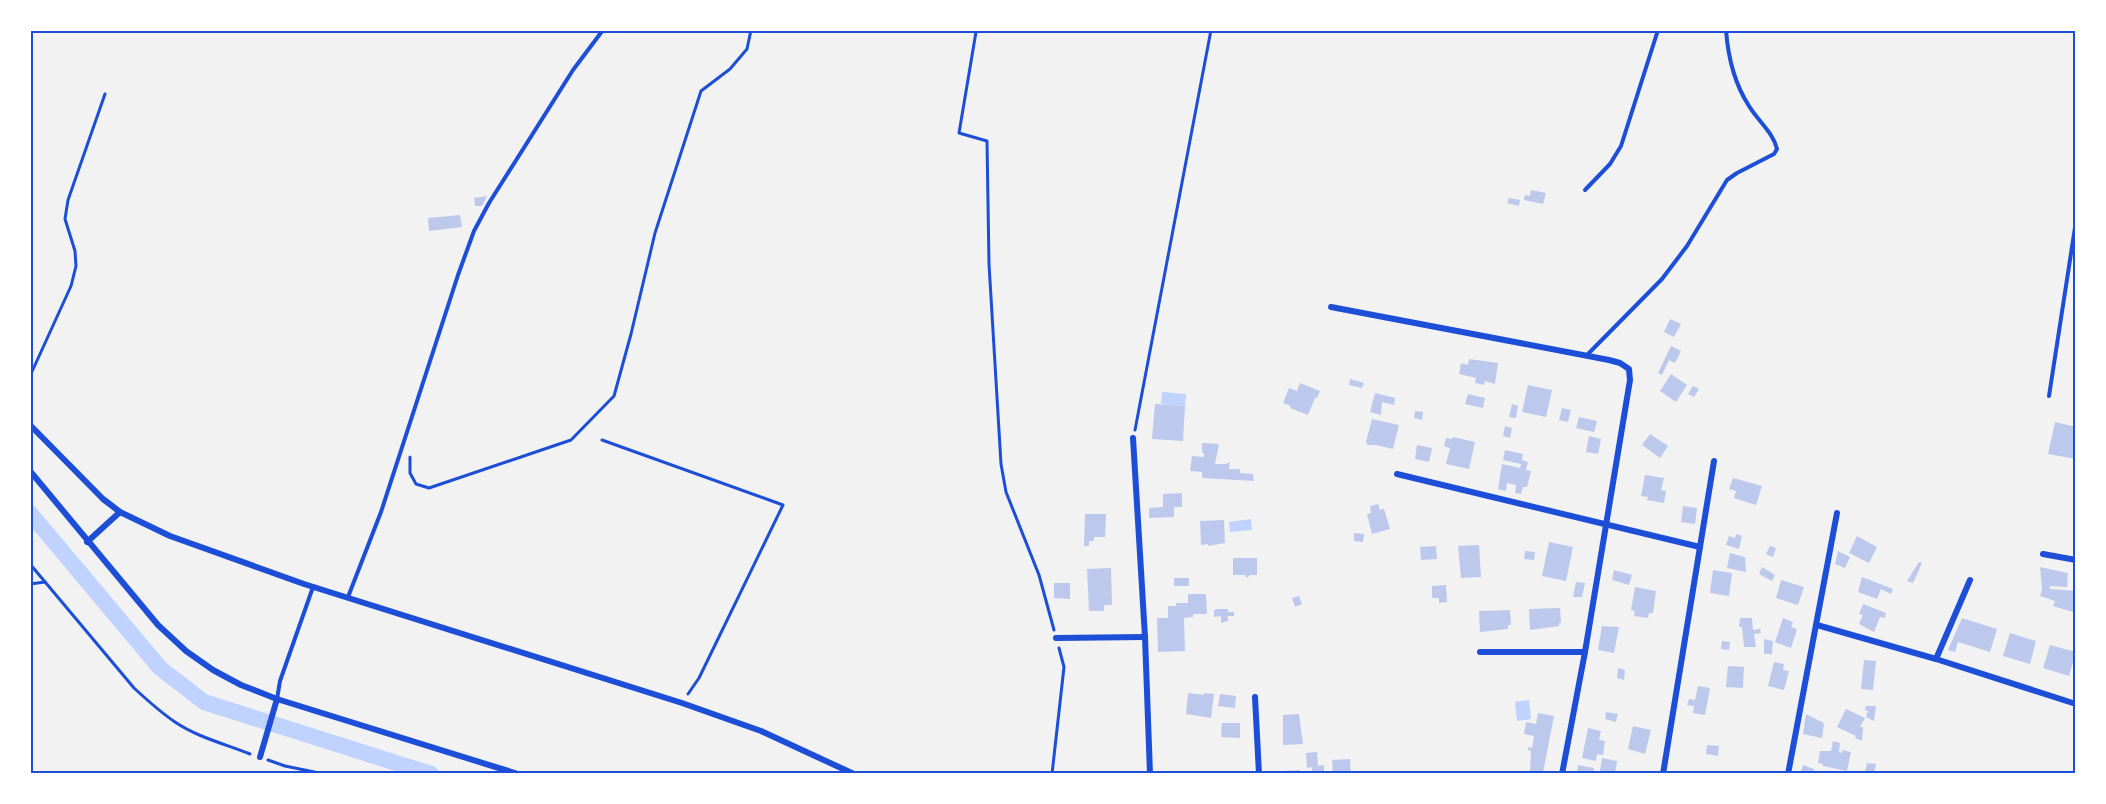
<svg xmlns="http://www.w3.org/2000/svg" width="2106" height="804" font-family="'Alegreya Sans',sans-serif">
	<rect width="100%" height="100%" fill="#f2f2f2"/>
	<g fill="#bfd3fe">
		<path d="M1162,392L1186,394L1185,406L1161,404Z"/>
		<path d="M1251,519L1252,530L1230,532L1229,522Z"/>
		<path d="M1529,700L1531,719L1517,721L1515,702Z"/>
	</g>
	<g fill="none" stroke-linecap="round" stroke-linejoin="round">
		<path stroke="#bfd3fe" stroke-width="16" d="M30,513L160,668L204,702L431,774"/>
	</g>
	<g fill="#bdc9ec">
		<path d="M1531,190L1546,193L1543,204L1524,200L1525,195L1530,196Z"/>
		<path d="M487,196L482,206H475L474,198Z"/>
		<path d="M1509,198L1520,200L1519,206L1507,203Z"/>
		<path d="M460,215L462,227L429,231L428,218Z"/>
		<path d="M1670,319L1681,324L1674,337L1664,332Z"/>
		<path d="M1671,346L1681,351L1675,363L1669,360L1662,375L1658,373Z"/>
		<path d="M1469,359L1498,363L1495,384L1485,381L1484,385L1475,383L1476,378L1459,374L1461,363L1468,365Z"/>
		<path d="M1671,374L1687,385L1676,402L1660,391Z"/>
		<path d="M1350,379L1364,383L1362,388L1349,385Z"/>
		<path d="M1300,383L1320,391L1317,398H1315L1308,415L1290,408L1291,406L1283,403L1289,388L1297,391Z"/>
		<path d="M1528,385L1552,390L1546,417L1522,412Z"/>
		<path d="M1693,386L1699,389L1694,397L1688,394Z"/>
		<path d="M1375,393L1395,398L1394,405L1382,402L1381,415L1370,412Z"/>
		<path d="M1468,394L1485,398L1483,408L1465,404Z"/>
		<path d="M1155,404L1185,406L1183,441L1152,439Z"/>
		<path d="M1512,404L1518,406L1516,418L1509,417Z"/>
		<path d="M1562,408L1571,410L1568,422L1559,420Z"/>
		<path d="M1415,411L1423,412L1422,420L1414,418Z"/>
		<path d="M1579,417L1597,421L1594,432L1576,428Z"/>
		<path d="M1372,419L1399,425L1393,449L1376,445H1368L1366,442Z"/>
		<path d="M2055,422L2076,427V459L2048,454Z"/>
		<path d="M1505,426L1512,428L1510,438L1503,436Z"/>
		<path d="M1650,434L1668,446L1660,458L1642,445Z"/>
		<path d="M1589,436L1601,439L1598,454L1586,452Z"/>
		<path d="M1453,437L1475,442L1469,469L1446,464L1450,448L1444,446L1446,438L1452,439Z"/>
		<path d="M1202,443L1219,444L1215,464H1226L1230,462L1229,469H1240V473L1253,474L1254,481L1202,478V472L1190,471L1192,456L1204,457V454L1202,452Z"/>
		<path d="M1417,445L1432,448L1429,462L1415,459Z"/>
		<path d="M1505,450L1523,454L1522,460L1528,462L1526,470L1531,471L1527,487H1523L1521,494L1515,493L1516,485L1507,483L1506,491L1498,489L1502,464L1520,468L1521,464L1503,460Z"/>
		<path d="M1645,475L1664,478L1661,490L1666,491L1664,503L1647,500L1648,497L1641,496Z"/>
		<path d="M1733,478L1762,486L1756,505L1734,498L1736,491L1729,489Z"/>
		<path d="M1182,493V507H1174V517L1149,518V508L1163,507V494Z"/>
		<path d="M1378,504L1380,510L1384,509L1390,529L1372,534L1367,514L1371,513L1370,506Z"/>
		<path d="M1683,506L1697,508L1695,524L1681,522Z"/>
		<path d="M1085,514H1106L1105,537H1094V541H1089V546H1084Z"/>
		<path d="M1224,520L1225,543L1208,546V544L1201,545L1200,521Z"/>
		<path d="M1354,533L1364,534L1363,542L1354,541Z"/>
		<path d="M1736,534L1742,536L1739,549L1726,545L1729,536L1735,538Z"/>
		<path d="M1857,536L1877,547L1869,563L1849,553Z"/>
		<path d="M1549,542L1573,547L1566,581L1542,576Z"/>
		<path d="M1479,545L1481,577L1461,578L1458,546Z"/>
		<path d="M1436,546L1437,559L1421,560L1420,547Z"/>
		<path d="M1770,546L1776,548L1773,557L1766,554Z"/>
		<path d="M1525,551L1535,552L1534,560L1524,559Z"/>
		<path d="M1838,551L1850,557L1845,568L1835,564Z"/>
		<path d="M1730,553L1745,557L1746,572L1727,568Z"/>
		<path d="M1233,558H1257V575H1250L1247,578L1245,575H1233Z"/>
		<path d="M1919,562L1922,563L1913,583L1907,581Z"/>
		<path d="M1762,567L1775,575L1772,581L1759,574Z"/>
		<path d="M2040,567L2068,573L2067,587L2050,586V589L2076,591V600L2073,612L2053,606L2055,601L2040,596L2042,589Z"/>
		<path d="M1111,568L1112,605H1104V611H1089L1087,569Z"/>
		<path d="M1614,570L1632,575L1629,585L1612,580Z"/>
		<path d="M1713,570L1732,573L1729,596L1710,593Z"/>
		<path d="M1862,577L1893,589L1891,594L1881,589L1877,599L1858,592Z"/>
		<rect x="1174" y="578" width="15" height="8"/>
		<path d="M1781,580L1804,587L1798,605L1776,598Z"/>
		<path d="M1576,582L1585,583L1582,597H1573Z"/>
		<path d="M1054,583H1070V599L1054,598Z"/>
		<path d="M1446,585L1447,602L1439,603V598H1432V586Z"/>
		<path d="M1635,587L1656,591L1653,613H1649L1648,618L1634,616L1635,611L1631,610Z"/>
		<path d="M1188,594H1206L1207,614H1193V617L1184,618L1185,651L1158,652L1157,618H1168V606H1176V603H1188Z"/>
		<path d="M1299,596L1302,604L1295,607L1292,598Z"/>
		<path d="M1863,604L1886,613L1885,618L1880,617L1874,632L1859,624L1863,615L1859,614Z"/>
		<path d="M1560,608L1561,623H1559V626L1530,630L1529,609Z"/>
		<path d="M1219,609H1228V612H1234V616H1228V621L1221,623V616L1214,617V610Z"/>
		<path d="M1510,610L1511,625H1508V629L1480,632L1479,611Z"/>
		<path d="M1740,618H1752L1753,630L1760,629L1761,633L1754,634L1756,647H1744L1742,627H1739Z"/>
		<path d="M1783,618L1793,622L1791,627L1797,629L1791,648L1775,642Z"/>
		<path d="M1962,618L1997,629L1990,652L1958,642L1955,652L1948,650Z"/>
		<path d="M1602,626L1619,627L1614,653L1598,650Z"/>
		<path d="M2010,633L2036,641L2030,664L2003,656Z"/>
		<path d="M1764,639L1773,641L1772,654H1764Z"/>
		<path d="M1722,641L1730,642L1729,650L1721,649Z"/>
		<path d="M2050,645L2076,652L2069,676L2043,668Z"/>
		<path d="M1864,660L1876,661L1873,690L1861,689Z"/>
		<path d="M1774,662L1784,664L1783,670L1789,671L1784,690L1768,686Z"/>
		<path d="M1728,666L1744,667L1743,688L1726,687Z"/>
		<path d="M1618,668L1625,670L1624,680L1617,678Z"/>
		<path d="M1698,686L1710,688L1705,715L1693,713L1694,706L1687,705L1689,699L1695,700Z"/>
		<path d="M1188,693L1204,695V693L1214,694L1211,718L1186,714Z"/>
		<path d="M1220,694L1236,696L1235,708L1218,706Z"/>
		<path d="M1866,706H1876L1874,721L1866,717L1868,711L1865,710Z"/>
		<path d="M1846,709L1865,718L1860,727H1863L1862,741L1855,738L1856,736L1837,727Z"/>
		<path d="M1606,712L1618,714L1616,722L1605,719Z"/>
		<path d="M1538,713L1554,716L1543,773L1530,771L1531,751L1528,750V747L1532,748L1534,736L1524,734L1526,722L1536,724Z"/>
		<path d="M1299,714L1303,744L1283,745V715Z"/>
		<path d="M1806,714L1824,723L1822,738L1803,734Z"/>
		<path d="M1222,723H1240V738L1221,737Z"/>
		<path d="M1633,726L1651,730L1645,754L1628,749Z"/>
		<path d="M1588,728L1601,731L1599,740L1605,741L1603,755L1597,754L1596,761L1582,758Z"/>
		<path d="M1833,741L1840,743L1839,752L1842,753V750L1851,752L1847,771L1823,766V764L1818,763L1820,751H1831Z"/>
		<path d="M1707,745L1719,746L1718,756L1706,754Z"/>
		<path d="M1317,752L1318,766L1324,765V774H1312V767L1307,768L1306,753Z"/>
		<path d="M1602,758L1617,761L1615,774L1600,771Z"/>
		<path d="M1350,759L1351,774H1333L1332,760Z"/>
		<path d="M1867,763L1876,764L1874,774L1865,772Z"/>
		<path d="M1578,765L1594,768L1593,774H1577Z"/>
		<path d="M1803,765L1814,769L1813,774L1801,772Z"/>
		<path d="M1300,770V774H1283V771Z"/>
	</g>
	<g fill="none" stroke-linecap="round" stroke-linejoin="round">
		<g stroke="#1d4ed8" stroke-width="3">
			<path d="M976,32L959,133L987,141L989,264L1001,464L1006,492L1039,575L1054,630"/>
			<path d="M30,376L71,286L76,266L75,251L65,219L68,200L105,94"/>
			<path d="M1135,430L1211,30"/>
			<path d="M602,440L783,505L699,678L688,694"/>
			<path d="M410,457V473L416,484L429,488L571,440L614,396L631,334L655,233L701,91L730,69L747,49L751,30"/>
			<path d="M30,564L134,688C147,700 160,712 175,722C197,737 225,744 250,754"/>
			<path d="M30,584L45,582"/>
			<path d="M268,760L285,766L324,774"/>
			<path d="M1052,774L1064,667L1059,648"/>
		</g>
		<g stroke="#1d4ed8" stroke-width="4">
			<path d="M1585,190L1610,164L1621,146L1658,30"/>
			<path d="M1587,355L1662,279L1687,246L1727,180L1737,173L1774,154L1777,149C1773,132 1758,121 1749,106C1734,83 1728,57 1726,30"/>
			<path d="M2049,396L2076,221"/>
			<path d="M348,597L381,512L458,275L474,231L489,203L573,70L603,30"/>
			<path d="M277,699L280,681L313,587"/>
		</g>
		<g stroke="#1d4ed8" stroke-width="6">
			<path d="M1331,307L1609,360L1620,363L1629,369L1630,380L1585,652L1562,774"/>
			<path d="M30,425L103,499L120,512L170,536L304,584L682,703L761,731L854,774"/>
			<path d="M1133,438L1145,637L1150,774"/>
			<path d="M30,471L158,625L186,651L213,670L241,685L277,699L518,774"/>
			<path d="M1397,474L1700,547"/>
			<path d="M87,542L120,512"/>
			<path d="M2043,554L2076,560"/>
			<path d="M1817,625L1936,659L2076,704"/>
			<path d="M1056,638L1145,637"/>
			<path d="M1480,652H1585"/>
			<path d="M1936,659L1970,580"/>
			<path d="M1255,697L1259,774"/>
			<path d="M260,757L277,699"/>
			<path d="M1663,774L1714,461"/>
			<path d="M1788,774L1837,513"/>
		</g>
	</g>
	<rect width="2106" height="804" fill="none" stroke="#ffffff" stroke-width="63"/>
	<rect x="32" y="32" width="2042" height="740" fill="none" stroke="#1d4ed8" stroke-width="2"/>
</svg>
